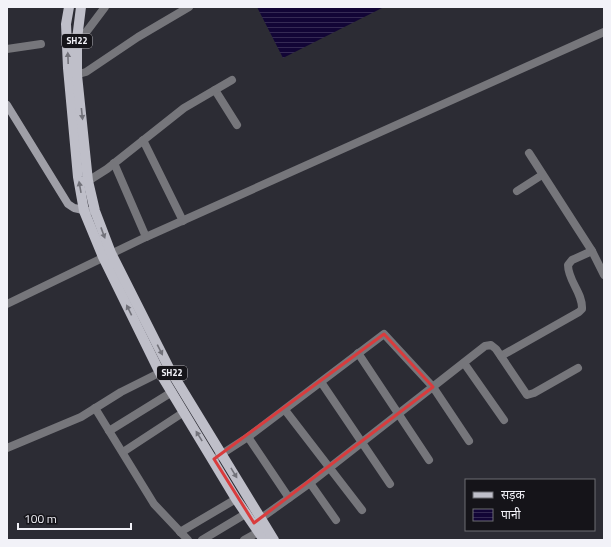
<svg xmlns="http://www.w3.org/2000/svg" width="611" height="547" font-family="'Titillium Web','Noto Sans Devanagari',sans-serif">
	<defs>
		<pattern id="water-rules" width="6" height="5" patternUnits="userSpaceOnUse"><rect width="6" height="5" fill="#120536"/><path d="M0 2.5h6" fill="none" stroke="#352a54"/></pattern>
	</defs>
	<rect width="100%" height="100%" fill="#2c2c34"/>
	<path fill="url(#water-rules)" d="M257,7H384L283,58Z"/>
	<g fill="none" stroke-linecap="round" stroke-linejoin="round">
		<g stroke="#76767b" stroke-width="8">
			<path d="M77,39L84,35L105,7"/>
			<path d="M7,49L41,44"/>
			<path d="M71,76L86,72L138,37L189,7"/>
			<path d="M215,90L237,125"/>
			<path d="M143,140L183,221"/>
			<path d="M114,163L146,237"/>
			<path d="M88,181L107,169L184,108L232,80"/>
			<path d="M517,191L542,175"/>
			<path d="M592,251L604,275"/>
			<path d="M7,304L146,237L604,32"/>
			<path d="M358,353L429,460"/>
			<path d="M501,356L579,312L582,309C583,293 568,281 568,265L572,260L592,251L529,153"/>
			<path d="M464,363L504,420"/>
			<path d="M321,382L390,484"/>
			<path d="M95,408L154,504L188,540"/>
			<path d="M285,410L362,510"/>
			<path d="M109,431L172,392"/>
			<path d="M248,437L289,498"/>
			<path d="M7,448L81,417L121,392L165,370"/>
			<path d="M123,452L184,412"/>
			<path d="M214,459L248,437L384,334L433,387L469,441"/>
			<path d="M310,483L336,520"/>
			<path d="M257,521L310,483L485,346L491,345L496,349L527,395L534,393L578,368"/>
			<path d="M180,532L236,499"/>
			<path d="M202,540L247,513"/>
			<path d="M244,540L262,530"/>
		</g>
		<path stroke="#9f9fa7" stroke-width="8" d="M7,105L68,204L74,208L88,211"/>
		<g stroke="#bfbfc9" stroke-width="10">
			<path d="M69,7L66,24L68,68L78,177L84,211L103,257L160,373L236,499L264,540"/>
			<path d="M81,7L77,39V75L88,181L95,211L111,253L169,368L274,540"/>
		</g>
	</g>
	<defs><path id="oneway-solid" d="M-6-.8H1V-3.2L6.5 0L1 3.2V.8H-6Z"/></defs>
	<g fill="#72727a">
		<use href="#oneway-solid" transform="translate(68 58) rotate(-92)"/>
		<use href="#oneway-solid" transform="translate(82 114) rotate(84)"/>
		<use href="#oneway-solid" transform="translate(80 187) rotate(-100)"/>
		<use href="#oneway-solid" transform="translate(103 233) rotate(70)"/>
		<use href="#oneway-solid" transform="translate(129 310) rotate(-116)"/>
		<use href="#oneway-solid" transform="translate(160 350) rotate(63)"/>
		<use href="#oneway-solid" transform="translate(199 436) rotate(-122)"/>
		<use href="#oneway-solid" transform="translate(234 473) rotate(59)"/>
	</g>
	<path fill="none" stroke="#d93c3d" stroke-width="3" stroke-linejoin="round" d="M384,334L433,387L254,523L214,459Z"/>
	<g text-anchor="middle" stroke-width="4" stroke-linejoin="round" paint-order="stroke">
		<g fill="#151419" stroke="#b0afb5" stroke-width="1">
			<rect x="62" y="34" width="30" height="14" rx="3"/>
			<rect x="157" y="366" width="30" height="14" rx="3"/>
		</g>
		<g font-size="9" font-weight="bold" fill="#f2f2f8">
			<text x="77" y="44">SH22</text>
			<text x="172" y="376">SH22</text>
		</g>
	</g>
	<rect width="611" height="547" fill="none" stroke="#f2f2f8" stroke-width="16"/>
	<rect x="465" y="479" width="130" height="52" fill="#151419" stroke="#6d6d72"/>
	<rect x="473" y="492" width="20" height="6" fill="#bfbfc9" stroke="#6d6d72"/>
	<text x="501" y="499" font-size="12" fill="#f2f2f8">सड़क</text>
	<rect x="473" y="509" width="20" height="12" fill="url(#water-rules)" stroke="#6d6d72"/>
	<text x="501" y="519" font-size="12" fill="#f2f2f8">पानी</text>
	<path d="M18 523v6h113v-6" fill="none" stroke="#f2f2f8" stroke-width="2"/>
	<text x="24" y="523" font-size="12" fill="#f2f2f8" stroke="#151419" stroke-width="3" paint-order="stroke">100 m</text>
</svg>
